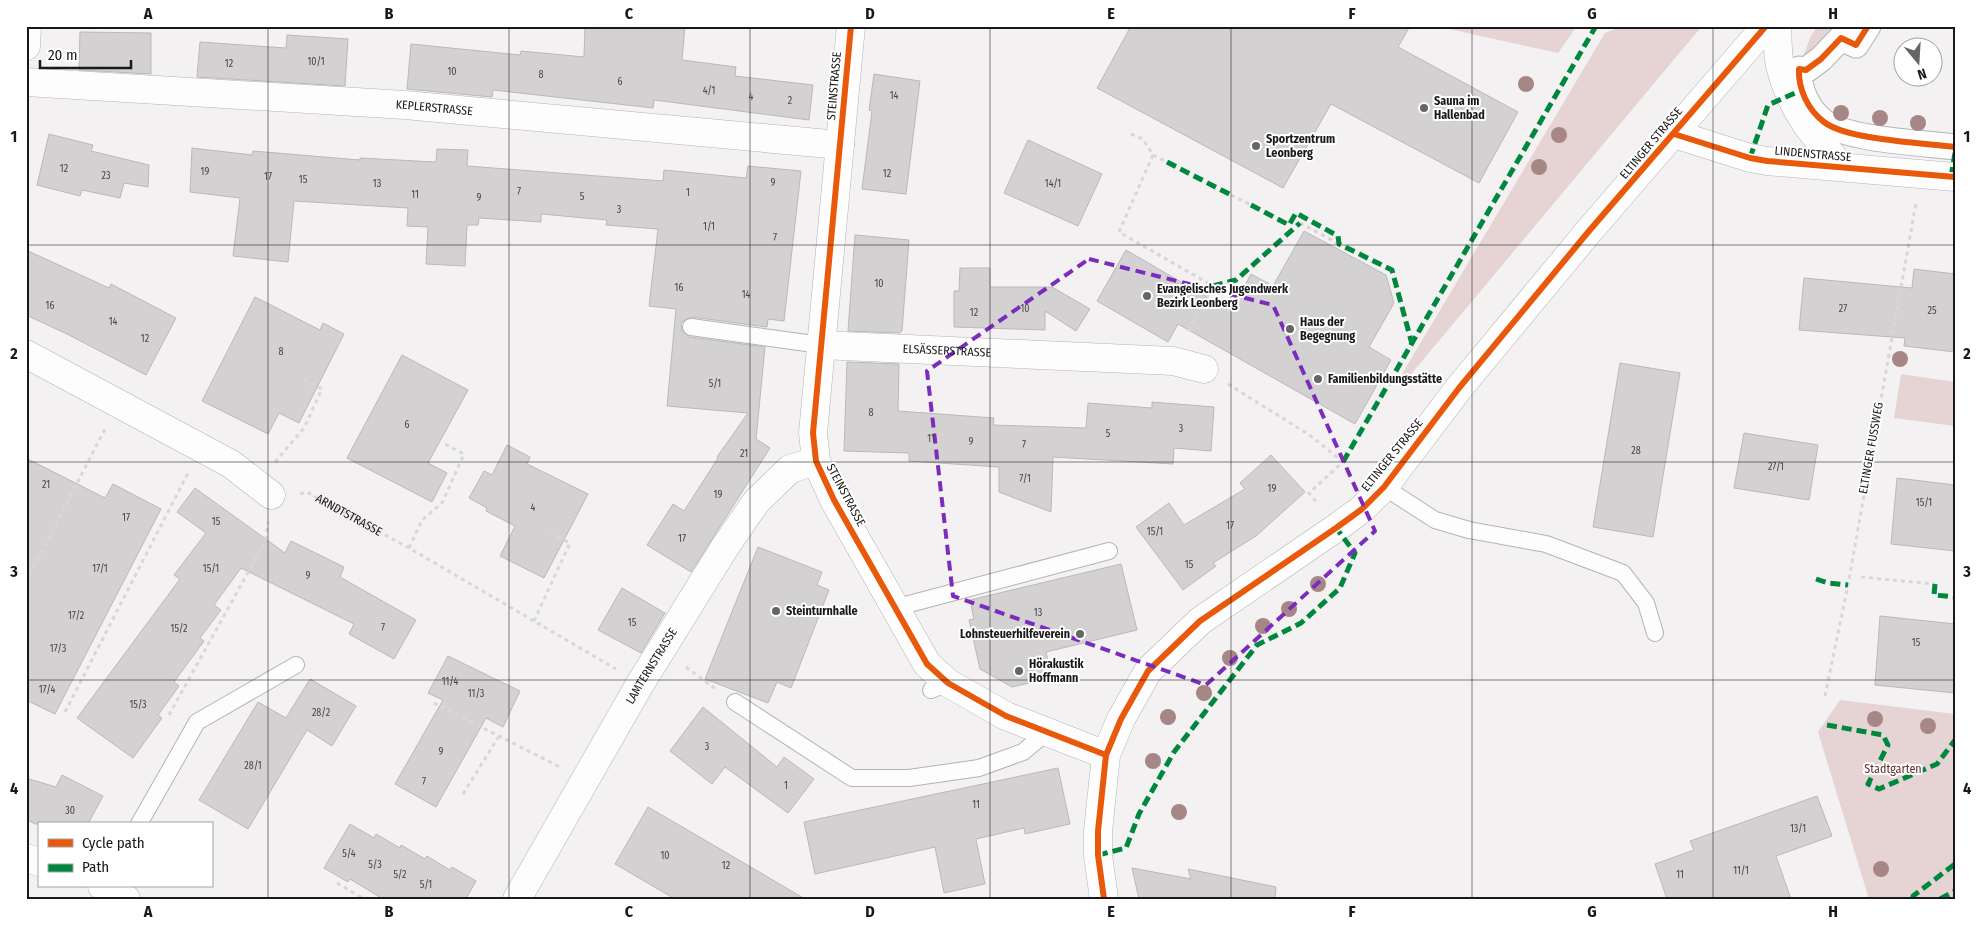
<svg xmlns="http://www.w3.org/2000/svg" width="1981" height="925" font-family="'Fira Sans Condensed',sans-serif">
	<rect width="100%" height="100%" fill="#f3f1f1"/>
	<g fill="#e5d4d3">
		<path d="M1436,26H1577L1558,53Z"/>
		<path d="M1623,26L1647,28L1654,26H1702L1407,379L1402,374L1605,33Z"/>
		<path d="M1817,26H1846L1841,38L1799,69L1810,38Z"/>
		<path d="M1901,374L1955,382V426L1894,418Z"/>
		<path d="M1840,700L1955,714V899H1869L1818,732Z"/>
	</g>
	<g fill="#d3d1d1" stroke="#bab8b8">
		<path d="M585,26H685L682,60L736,67L735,76L813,85L809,120L654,100L653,108L493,90L492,97L407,89L411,44L520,55L521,51L584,57Z"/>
		<path d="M1131,26H1410L1398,47L1518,112L1479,183L1331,104L1283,188L1097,88Z"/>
		<path d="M80,32L151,33V74L79,70Z"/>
		<path d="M287,35L348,39L345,86L197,77L200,42L286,48Z"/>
		<path d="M874,74L920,81L906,194L862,189L872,111L869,110Z"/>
		<path d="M49,134L93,145L91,151L149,165L148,187L124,183L120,198L82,190L80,196L37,185Z"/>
		<path d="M1028,140L1102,174L1078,226L1004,193Z"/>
		<path d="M192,148L252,155L253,151L360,160V158L436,162L437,149L468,150L467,166L663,181L664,170L746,178L748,166L801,171L784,321L768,319L767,327L692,317L683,321L681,325L682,331L690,337L765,347L756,439L770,448L691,572L647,545L673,504L684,511L718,458L717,457L748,413L667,406L676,309L649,306L658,229L606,225L607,220L541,214V222L479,218L478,225H467L465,266L426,264L428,227L407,226L408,208L294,201L288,262L233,256L240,198L190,192Z"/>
		<path d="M1304,231L1386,275L1394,303L1369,347L1391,360L1355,424L1178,324L1168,342L1097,301L1126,250L1231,311L1251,274L1273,286Z"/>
		<path d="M855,235L909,240L902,331L900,333L848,331Z"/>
		<path d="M26,250L109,288L111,284L176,318L146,375L67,334L26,315Z"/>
		<path d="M960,268H990V287H1052L1090,309L1076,331L1045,311V330L954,327V291H959Z"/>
		<path d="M1914,269L1955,274V352L1904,346L1905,338L1799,330L1804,278L1912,288Z"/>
		<path d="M255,297L320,330L323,323L344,334L299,423L279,413L268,434L202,401Z"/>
		<path d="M402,355L468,390L428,463L447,473L432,502L347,458Z"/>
		<path d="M847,362L899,364L898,411L994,418L993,425L1086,428L1088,403L1152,408V402L1214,407L1211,451L1174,448L1173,464L1053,457L1051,512L999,492V467L909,461V453L844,451Z"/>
		<path d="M1620,363L1680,373L1653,537L1593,527Z"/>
		<path d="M1744,433L1818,445L1809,500L1734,488Z"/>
		<path d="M507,445L530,457L527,464L588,494L544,578L500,556L515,526L486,511L487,508L469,498L484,471L492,475Z"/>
		<path d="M1271,455L1305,492L1256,536L1213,563L1216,566L1183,590L1136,527L1169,503L1184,525L1245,489L1240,483Z"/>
		<path d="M26,458L105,498L113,484L161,509L55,714L26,700Z"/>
		<path d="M1897,478L1955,485V551L1891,544Z"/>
		<path d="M195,488L285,553L291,541L344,567L340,577L416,620L394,659L349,634L354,624L241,568L214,605L221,610L200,638L204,641L174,682L179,686L158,715L162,718L133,758L77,718L180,579L174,575L206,533L177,512Z"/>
		<path d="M758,547L822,572L817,585L829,590L791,688L777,682L768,703L705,679Z"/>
		<path d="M1121,564L1137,630L1046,652L1052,678L1012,687L980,669L969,620L974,619L970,600Z"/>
		<path d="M622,588L665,613L641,653L598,630Z"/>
		<path d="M1880,616L1955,624V693L1875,685Z"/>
		<path d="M448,656L520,691L503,727L486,718L436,807L395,784L443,700L428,693Z"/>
		<path d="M310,679L356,706L332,746L307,730L248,829L199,800L258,702L286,718Z"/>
		<path d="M703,707L777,767L784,757L814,779L788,813L725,767L712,784L670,751Z"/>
		<path d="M1058,768L1070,824L1025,834L1024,828L976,839L985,884L944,893L935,847L815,874L804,822Z"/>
		<path d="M62,775L103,796L88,824H35L26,819V778L56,787Z"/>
		<path d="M1817,796L1832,836L1776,856L1791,899H1667L1655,864L1694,850L1690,841Z"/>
		<path d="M648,807L715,846L805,899H675L615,864Z"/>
		<path d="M350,824L374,838L376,834L400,848L401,845L425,859L427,856L450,870L452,867L476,881L466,899H383L350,879L348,882L324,868Z"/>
		<path d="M1132,868L1191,879L1188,869L1276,887L1275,899H1139Z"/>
	</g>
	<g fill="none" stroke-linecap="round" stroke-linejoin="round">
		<g stroke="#b5b3b3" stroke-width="18">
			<g id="service">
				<path d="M691,327L821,345"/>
				<path d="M1384,487L1435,520L1469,530L1546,544L1623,573L1646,603L1655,633"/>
				<path d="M894,608L1109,551"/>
				<path d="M931,690L948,683"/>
				<path d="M735,702L852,778H909L979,768L1023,752L1047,732"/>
				<path d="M139,824L197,722L296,665"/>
			</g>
		</g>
		<g stroke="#b5b3b3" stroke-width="27">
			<path id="pedestrian" d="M1868,26L1856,45L1841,38L1821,59L1806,70L1799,69C1798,89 1808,110 1824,122C1847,140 1924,143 1955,147"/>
		</g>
		<g stroke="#b5b3b3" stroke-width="29">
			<g id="minor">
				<path d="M851,26L813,433L816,461L834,500L927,664L948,683L1006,716L1106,755"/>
				<path d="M26,46L27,26"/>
				<path id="s2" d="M26,82L405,105L840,145"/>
				<path id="s3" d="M821,345L1173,361L1204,369"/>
				<path d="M26,354L231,464L271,495"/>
				<path d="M26,858L39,862"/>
				<path d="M102,886L126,899"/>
				<path id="s4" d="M517,899L640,684L725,547L756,502L790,469L816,461"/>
			</g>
		</g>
		<g stroke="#b5b3b3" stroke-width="29">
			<g id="tertiary">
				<path d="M1777,26C1778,39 1777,53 1780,65C1791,110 1812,134 1842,167"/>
				<path d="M1674,134L1750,158L1767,161L1955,177"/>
			</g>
		</g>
		<g stroke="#b5b3b3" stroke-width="29">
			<path id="secondary" d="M1104,899L1098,855V831L1106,755L1121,719L1148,671L1200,621L1336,528L1362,509L1384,487L1459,388L1589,231L1766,26"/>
		</g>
		<g stroke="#d8d7d7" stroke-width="3" stroke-dasharray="4 4" stroke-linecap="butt">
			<path d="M1131,134L1143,139L1153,155L1119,232L1213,286L1187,334"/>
			<path d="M1153,155L1167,162"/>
			<path d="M1231,195L1251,205"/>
			<path d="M1300,223L1339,244"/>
			<path d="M1207,298L1230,311"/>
			<path d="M1228,384L1311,436L1343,462L1309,493L1318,504"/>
			<path d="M275,462L304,428L322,389L301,378"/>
			<path id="s1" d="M300,494L307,492L409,548L616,669"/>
			<path d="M409,548L422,520L442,503L464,454L445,444"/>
			<path d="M1861,577L1935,584"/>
			<path d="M26,582L105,429"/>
			<path d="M534,621L570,543L551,534"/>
			<path d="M686,667L717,690"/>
			<path d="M1825,696L1848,585L1916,203"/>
			<path d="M434,703L560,767"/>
			<path d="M65,712L188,473"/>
			<path d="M169,715L266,540L268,522"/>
			<path d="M463,794L499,736"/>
			<path d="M337,883L364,899"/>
		</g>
		<use href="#service" stroke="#fdfdfd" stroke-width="16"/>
		<use href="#pedestrian" stroke="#fdfdfd" stroke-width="25"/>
		<use href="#minor" stroke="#fdfdfd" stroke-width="28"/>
		<use href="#tertiary" stroke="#fdfdfd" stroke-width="28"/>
		<use href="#secondary" stroke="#fdfdfd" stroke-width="28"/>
		<g stroke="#00873e" stroke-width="5" stroke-dasharray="10 5" stroke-linecap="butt">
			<path d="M1750,158L1768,105L1802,90"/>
			<path d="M1167,162L1231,195"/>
			<path d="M1951,177L1955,153"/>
			<path d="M1251,205L1289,225L1296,213L1338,236L1339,244L1392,270L1412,344"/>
			<path d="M1213,286L1236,280L1300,223"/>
			<path d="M1343,462L1596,26"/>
			<path d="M1816,579L1828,583L1848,585"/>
			<path d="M1935,584L1934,595L1955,597"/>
			<path d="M1827,725L1883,735L1888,745L1868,784L1879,789L1937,764L1955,740"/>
			<path d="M1098,855L1126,848L1139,814L1174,752L1257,645L1301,623L1340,588L1355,553L1336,528"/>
			<path d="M1913,899V896L1955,864"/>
			<path d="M1940,899L1955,891"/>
		</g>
		<g stroke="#fff" stroke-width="9">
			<g id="cycleway">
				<path d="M851,26L813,433L816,461L834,500L927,664L948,683L1006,716L1106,755"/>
				<path d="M1868,26L1856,45L1841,38L1821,59L1806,70L1799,69C1798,89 1808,110 1824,122C1847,140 1924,143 1955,147"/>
				<path d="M1674,134L1750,158L1767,161L1955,177"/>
				<path d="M1104,899L1098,855V831L1106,755L1121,719L1148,671L1200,621L1336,528L1362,509L1384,487L1459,388L1589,231L1766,26"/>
			</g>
		</g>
		<use href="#cycleway" stroke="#e8590c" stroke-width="6"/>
	</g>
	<g fill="#a78686">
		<circle cx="1526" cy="84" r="8"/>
		<circle cx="1841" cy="113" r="8"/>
		<circle cx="1880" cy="118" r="8"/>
		<circle cx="1918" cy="123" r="8"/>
		<circle cx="1559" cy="135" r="8"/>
		<circle cx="1539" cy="167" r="8"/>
		<circle cx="1900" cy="359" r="8"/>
		<circle cx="1318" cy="584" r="8"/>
		<circle cx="1289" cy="609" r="8"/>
		<circle cx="1263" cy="626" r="8"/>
		<circle cx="1230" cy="658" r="8"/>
		<circle cx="1204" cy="693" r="8"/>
		<circle cx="1168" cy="717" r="8"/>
		<circle cx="1875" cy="719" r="8"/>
		<circle cx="1928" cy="726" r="8"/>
		<circle cx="1153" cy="761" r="8"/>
		<circle cx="1179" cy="812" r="8"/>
		<circle cx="1881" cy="869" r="8"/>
	</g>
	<path fill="none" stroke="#7b2cbf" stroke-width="4" stroke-dasharray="10 6" stroke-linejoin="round" d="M1089,259L1273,305L1375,531L1206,685L953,596L927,371Z"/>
	<path fill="none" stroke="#1a1818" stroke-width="1" stroke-opacity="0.55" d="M268,26V899M509,26V899M750,26V899M990,26V899M1231,26V899M1472,26V899M1713,26V899M26,245H1955M26,462H1955M26,680H1955"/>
	<g fill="#666464" stroke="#fff" stroke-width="2">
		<circle cx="1424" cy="108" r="5"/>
		<circle cx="1256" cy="146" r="5"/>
		<circle cx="1147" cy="296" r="5"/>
		<circle cx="1290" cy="329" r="5"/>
		<circle cx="1318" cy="379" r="5"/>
		<circle cx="776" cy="611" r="5"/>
		<circle cx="1080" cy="634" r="5"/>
		<circle cx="1019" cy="671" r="5"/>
	</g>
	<g text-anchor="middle" stroke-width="4" stroke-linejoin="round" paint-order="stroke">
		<g font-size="10" fill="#484646">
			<text x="316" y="65">10/1</text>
			<text x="229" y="67">12</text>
			<text x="452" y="75">10</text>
			<text x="541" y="78">8</text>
			<text x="620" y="85">6</text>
			<text x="709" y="94">4/1</text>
			<text x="894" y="99">14</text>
			<text x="751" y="100">4</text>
			<text x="790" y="104">2</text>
			<text x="64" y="172">12</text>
			<text x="205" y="175">19</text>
			<text x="887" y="177">12</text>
			<text x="106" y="179">23</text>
			<text x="268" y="180">17</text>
			<text x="303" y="183">15</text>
			<text x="773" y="186">9</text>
			<text x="377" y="187">13</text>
			<text x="1053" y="187">14/1</text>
			<text x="519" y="195">7</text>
			<text x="688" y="196">1</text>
			<text x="415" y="198">11</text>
			<text x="582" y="200">5</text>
			<text x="479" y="201">9</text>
			<text x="619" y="213">3</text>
			<text x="709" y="230">1/1</text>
			<text x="775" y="241">7</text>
			<text x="879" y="287">10</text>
			<text x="679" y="291">16</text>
			<text x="746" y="298">14</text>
			<text x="50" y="309">16</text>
			<text x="1025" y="312">10</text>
			<text x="1843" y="312">27</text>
			<text x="1932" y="314">25</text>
			<text x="974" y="316">12</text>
			<text x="113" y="325">14</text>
			<text x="145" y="342">12</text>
			<text x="281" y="355">8</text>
			<text x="715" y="387">5/1</text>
			<text x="871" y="416">8</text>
			<text x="407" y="428">6</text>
			<text x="1181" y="432">3</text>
			<text x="1108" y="437">5</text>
			<text x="931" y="442">11</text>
			<text x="971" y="445">9</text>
			<text x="1024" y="448">7</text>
			<text x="1636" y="454">28</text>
			<text x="744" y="457">21</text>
			<text x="1776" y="470">27/1</text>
			<text x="1025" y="482">7/1</text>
			<text x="46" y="488">21</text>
			<text x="1272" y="492">19</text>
			<text x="718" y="498">19</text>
			<text x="1924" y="506">15/1</text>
			<text x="533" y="511">4</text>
			<text x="126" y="521">17</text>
			<text x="216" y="525">15</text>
			<text x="1230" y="529">17</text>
			<text x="1155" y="535">15/1</text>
			<text x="682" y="542">17</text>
			<text x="1189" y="568">15</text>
			<text x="100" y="572">17/1</text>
			<text x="211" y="572">15/1</text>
			<text x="308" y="579">9</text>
			<text x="1038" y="616">13</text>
			<text x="76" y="619">17/2</text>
			<text x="632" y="626">15</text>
			<text x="383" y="631">7</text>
			<text x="179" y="632">15/2</text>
			<text x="1916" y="646">15</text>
			<text x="58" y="652">17/3</text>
			<text x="450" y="685">11/4</text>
			<text x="47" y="693">17/4</text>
			<text x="476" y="697">11/3</text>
			<text x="138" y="708">15/3</text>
			<text x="321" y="716">28/2</text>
			<text x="707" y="750">3</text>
			<text x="441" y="755">9</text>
			<text x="253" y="769">28/1</text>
			<text x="424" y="785">7</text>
			<text x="786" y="789">1</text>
			<text x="976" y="808">11</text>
			<text x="70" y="814">30</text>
			<text x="1798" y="832">13/1</text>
			<text x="349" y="857">5/4</text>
			<text x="665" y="859">10</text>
			<text x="375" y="868">5/3</text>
			<text x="726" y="869">12</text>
			<text x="1741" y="874">11/1</text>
			<text x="400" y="878">5/2</text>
			<text x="1680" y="878">11</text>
			<text x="426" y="888">5/1</text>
		</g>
		<g font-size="12" fill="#1a1818" stroke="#fff">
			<text transform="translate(834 86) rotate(-85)" y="4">STEINSTRASSE</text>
			<text dy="4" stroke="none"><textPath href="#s2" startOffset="409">KEPLERSTRASSE</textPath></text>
			<text transform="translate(1651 143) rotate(-50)" y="4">ELTINGER STRASSE</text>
			<text transform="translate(1813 154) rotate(5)" y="4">LINDENSTRASSE</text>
			<text dy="4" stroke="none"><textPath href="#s3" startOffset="126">ELSÄSSERSTRASSE</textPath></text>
			<text transform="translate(1871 448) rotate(-80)" y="4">ELTINGER FUSSWEG</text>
			<text transform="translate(1392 455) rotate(-51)" y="4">ELTINGER STRASSE</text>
			<text transform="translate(846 495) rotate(62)" y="4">STEINSTRASSE</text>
			<text dy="4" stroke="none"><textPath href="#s1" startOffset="55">ARNDTSTRASSE</textPath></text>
			<text dy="4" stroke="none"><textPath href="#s4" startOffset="269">LAMTERNSTRASSE</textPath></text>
		</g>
		<g font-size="12" font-weight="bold" fill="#1a1818" stroke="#fff" text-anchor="start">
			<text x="1434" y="105">Sauna im<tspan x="1434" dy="14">Hallenbad</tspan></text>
			<text x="1266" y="143">Sportzentrum<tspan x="1266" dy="14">Leonberg</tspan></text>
			<text x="1157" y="293">Evangelisches Jugendwerk<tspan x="1157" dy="14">Bezirk Leonberg</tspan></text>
			<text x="1300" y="326">Haus der<tspan x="1300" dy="14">Begegnung</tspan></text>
			<text x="1328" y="383">Familienbildungsstätte</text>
			<text x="786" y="615">Steinturnhalle</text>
			<text x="1070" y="638" text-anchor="end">Lohnsteuerhilfeverein</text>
			<text x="1029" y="668">Hörakustik<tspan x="1029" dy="14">Hoffmann</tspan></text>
		</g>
		<g font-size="12" fill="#682f2f" stroke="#fff">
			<text x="1893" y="773">Stadtgarten</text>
		</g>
	</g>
	<rect width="1981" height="925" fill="none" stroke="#ffffff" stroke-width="55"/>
	<rect x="38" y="822" width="175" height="65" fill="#ffffff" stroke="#a3a3a3"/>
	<rect x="48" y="839" width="25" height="8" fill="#e8590c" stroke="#a3a3a3"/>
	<text x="82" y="848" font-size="15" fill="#1a1818">Cycle path</text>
	<rect x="48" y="864" width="25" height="8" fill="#00873e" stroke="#a3a3a3"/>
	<text x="82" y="872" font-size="15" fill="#1a1818">Path</text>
	<g transform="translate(1918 62) rotate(162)"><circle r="24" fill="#ffffff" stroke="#a3a3a3"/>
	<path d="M0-4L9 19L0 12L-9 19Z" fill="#666464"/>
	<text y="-8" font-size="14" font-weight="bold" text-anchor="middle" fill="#1a1818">N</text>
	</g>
	<path d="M40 60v8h91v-8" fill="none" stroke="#1a1818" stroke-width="2.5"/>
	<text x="48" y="60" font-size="15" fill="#1a1818" stroke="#ffffff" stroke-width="4" paint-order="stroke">20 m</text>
	<rect x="28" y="28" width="1926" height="870" fill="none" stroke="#1a1818" stroke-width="2"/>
	<g font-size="16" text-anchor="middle" font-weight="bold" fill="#1a1818">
		<text x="148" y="19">A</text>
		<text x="389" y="19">B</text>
		<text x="629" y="19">C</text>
		<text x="870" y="19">D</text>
		<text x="1111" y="19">E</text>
		<text x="1352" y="19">F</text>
		<text x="1592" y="19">G</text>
		<text x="1833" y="19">H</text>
		<text x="14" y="142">1</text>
		<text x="1967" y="142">1</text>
		<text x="14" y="359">2</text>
		<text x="1967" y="359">2</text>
		<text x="14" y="577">3</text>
		<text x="1967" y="577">3</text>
		<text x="14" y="794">4</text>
		<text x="1967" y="794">4</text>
		<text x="148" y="917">A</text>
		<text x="389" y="917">B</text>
		<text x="629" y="917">C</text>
		<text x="870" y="917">D</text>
		<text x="1111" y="917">E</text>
		<text x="1352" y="917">F</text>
		<text x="1592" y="917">G</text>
		<text x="1833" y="917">H</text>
	</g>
</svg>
